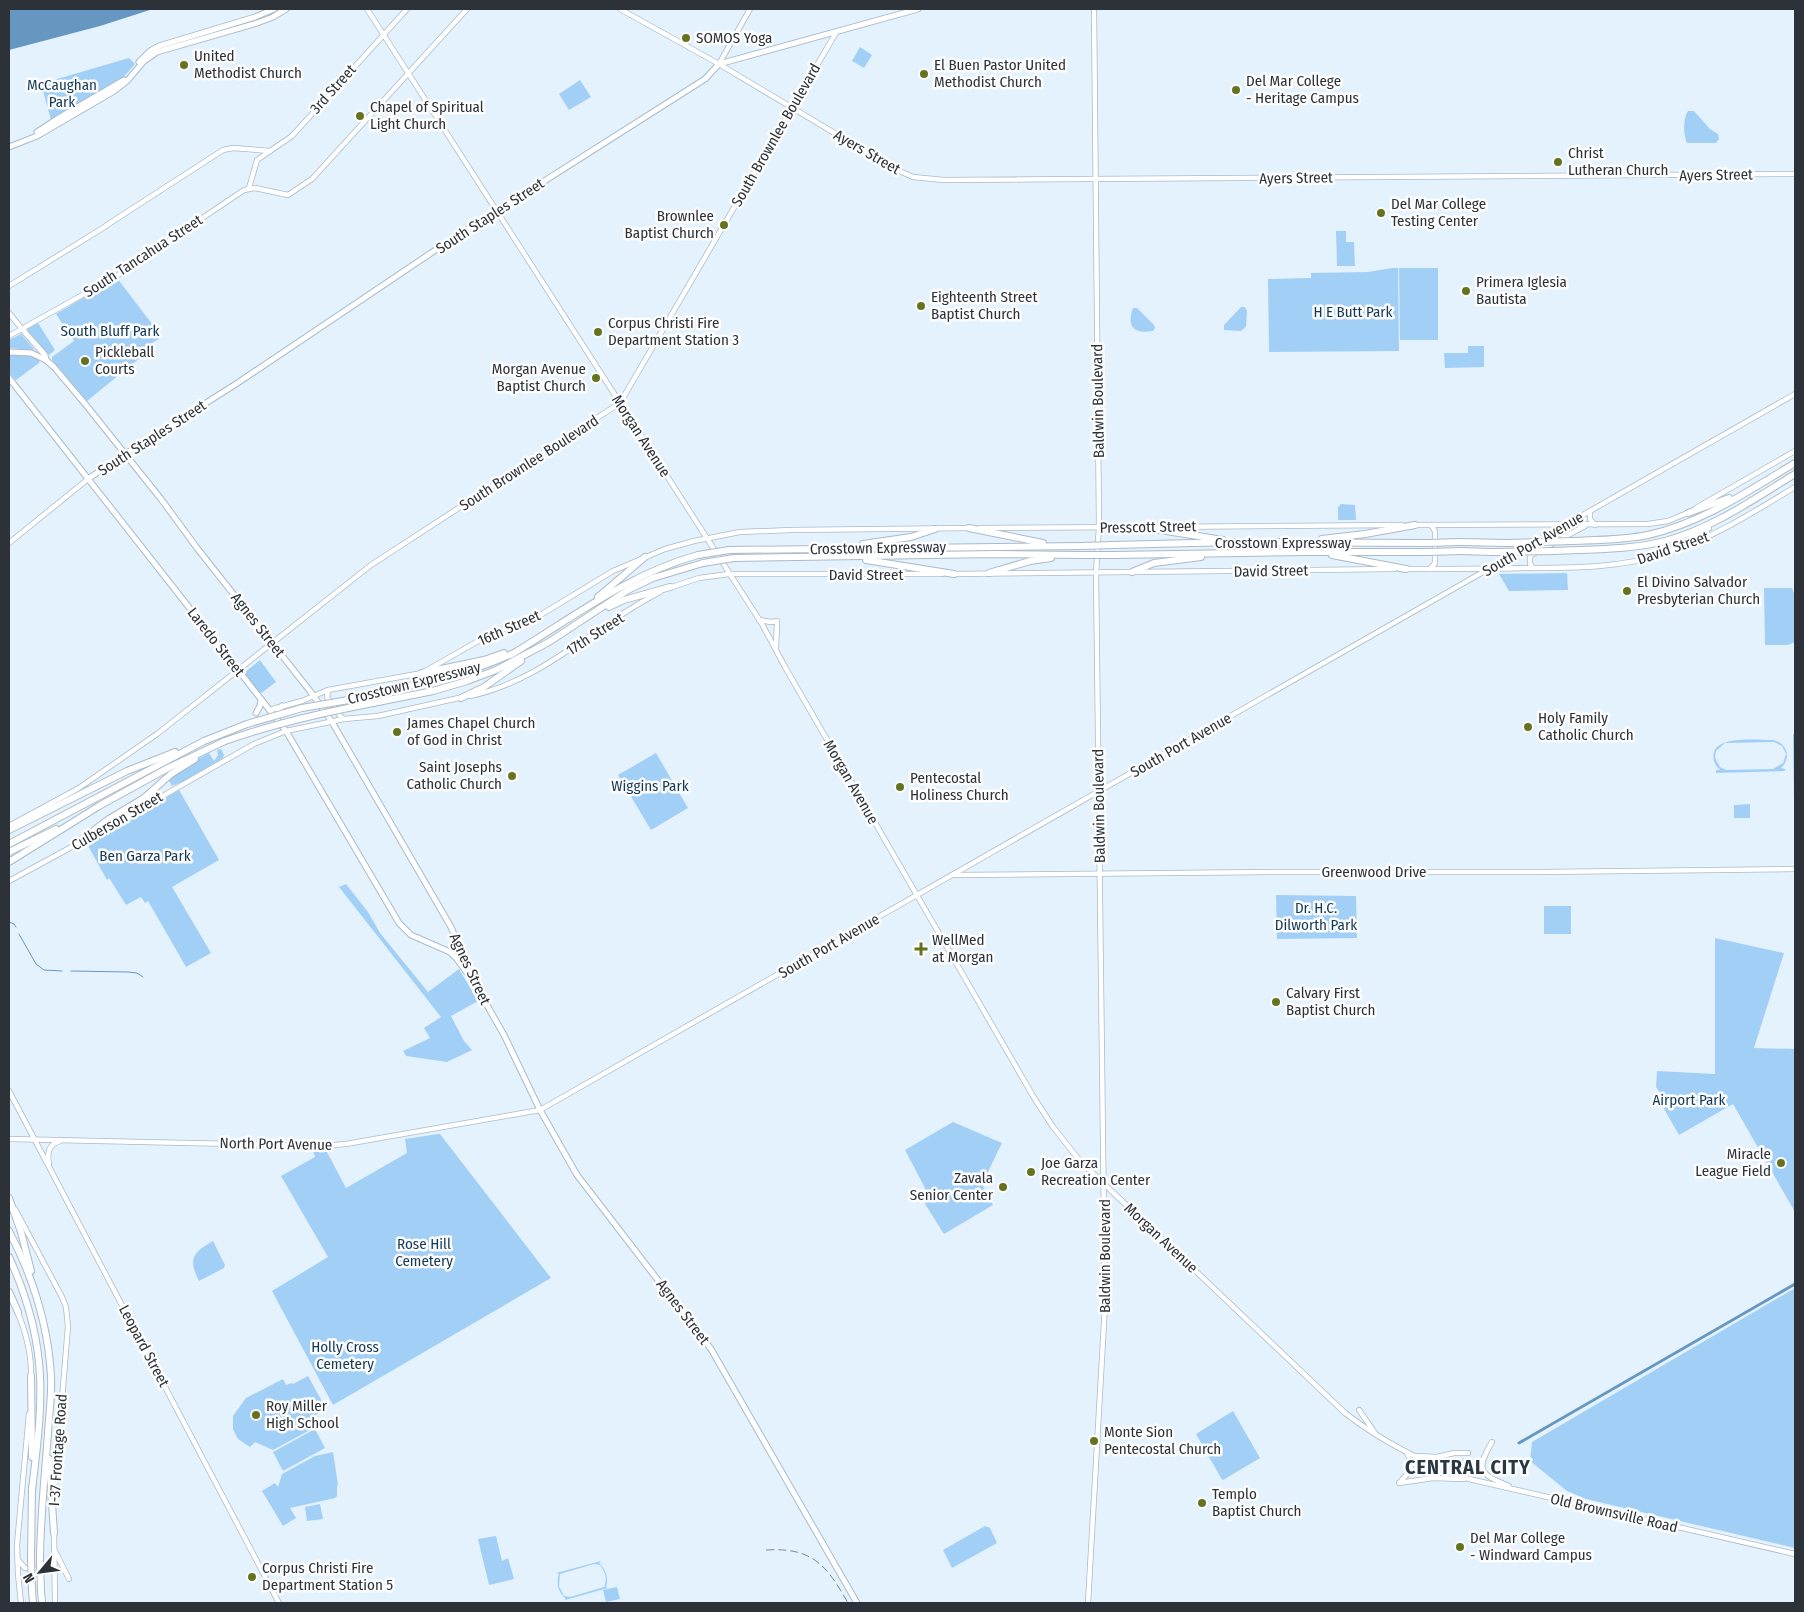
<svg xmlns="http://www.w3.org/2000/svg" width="1804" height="1612" font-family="'Fira Sans Condensed',sans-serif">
	<rect width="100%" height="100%" fill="#e4f2fe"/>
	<g fill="#a2cff6" fill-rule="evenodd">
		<path d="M860,47L872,55L864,68L852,61Z"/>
		<path d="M129,58L135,64L121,80L51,120L43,91H40L39,87L40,84Z"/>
		<path d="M580,80L591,97L569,110L559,94Z"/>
		<path d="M1688,111H1694L1710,129L1718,134L1719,139L1716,143H1687C1683,135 1683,118 1688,111Z"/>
		<path d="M1336,231H1346V242H1354L1355,266H1337Z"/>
		<path d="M1392,268H1398L1399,351L1269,352L1268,279L1311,278V273L1368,272Z"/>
		<path d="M1399,268H1438V340H1400Z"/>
		<path d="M117,278L162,337L144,348L146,353L87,401L52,360V357L74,341L56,314Z"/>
		<path d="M1241,307H1245L1247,311L1246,327L1241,331L1224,330V325Z"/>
		<path d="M1133,308H1137L1154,325L1155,328L1153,331C1135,334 1126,328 1133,308Z"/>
		<path d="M38,323L55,350L49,355L28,333V328Z"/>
		<path d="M21,334L34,349L33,350L9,348V340Z"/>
		<path d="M1468,346H1484V367L1445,368L1444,353H1468Z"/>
		<path d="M14,354L27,355L40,359L39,363L16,380L9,373V355Z"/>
		<path d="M1341,504L1355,505L1356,520H1338V507Z"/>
		<path d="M1567,573L1568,590L1509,591L1499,574Z"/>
		<path d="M1764,588H1792L1795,596V642L1788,645H1765Z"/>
		<path d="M260,660L276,682L260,694L244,673Z"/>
		<path d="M1793,734H1795V865Z"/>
		<path d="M1773,740C1787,743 1792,758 1781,768L1785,769V771L1716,773V770H1720C1715,765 1712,760 1714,752C1719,736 1758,740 1773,740ZM1774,742L1782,746L1786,754L1783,763L1773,769L1726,770L1720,767L1717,762L1715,757L1716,751L1725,743Z"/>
		<path d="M221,749L224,755L223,758L184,781L172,786L168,779L196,760L209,753L214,761L218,755L217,750Z"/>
		<path d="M656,753L688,808L651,830L618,775Z"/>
		<path d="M179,790L219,860L172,887L211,953L186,967L148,901L145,903L141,897L126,905L109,878L107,880L87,844Z"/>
		<path d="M1750,804V818H1734V805Z"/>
		<path d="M346,884L368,912L380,933L428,992L459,969L478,1001L451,1016L464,1041L472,1050L447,1062L406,1056L403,1051L430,1038L424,1028L441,1017L339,887Z"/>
		<path d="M1276,895L1356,896L1357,938L1277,939Z"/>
		<rect x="1544" y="906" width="27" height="28"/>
		<path d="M1715,938L1784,953L1754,1048L1795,1049V1212L1733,1104L1679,1135L1659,1100L1661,1094L1656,1087L1657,1071L1715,1074Z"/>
		<path d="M953,1122L1002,1143L982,1184L993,1205L944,1234L925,1204V1188L905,1150Z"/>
		<path d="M438,1134H440L551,1278L333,1405L272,1291L328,1257L281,1176L315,1157L313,1151L327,1152L346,1188L407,1153L405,1139Z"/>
		<path d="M213,1241L225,1265L224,1268L199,1281C187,1258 194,1252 213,1241Z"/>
		<path d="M1795,1288V1548L1586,1499L1567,1491L1530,1461L1532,1442Z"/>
		<path d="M308,1376L324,1405L325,1410L305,1421L310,1430L273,1450L255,1442L250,1447L238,1439L233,1429V1416L246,1398L283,1379L286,1385L292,1383L293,1384Z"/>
		<path d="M1233,1411L1260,1458L1223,1480L1221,1478L1196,1434Z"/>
		<path d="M315,1429L325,1448L283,1471L273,1452Z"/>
		<path d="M333,1452L338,1485L337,1486V1496L335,1498L290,1508L296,1518L283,1526L262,1491L275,1483L278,1487L282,1474L315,1456Z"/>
		<path d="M320,1504L323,1519L307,1521L305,1507Z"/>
		<path d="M985,1526L990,1528L997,1543L952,1568L943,1550Z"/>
		<path d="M496,1536L502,1561L508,1558L514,1579L489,1585L478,1539Z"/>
		<path d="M601,1561L599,1563C606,1569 609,1579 606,1587L608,1588L565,1600V1598C558,1592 556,1583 559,1574L556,1573ZM594,1564L600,1565C605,1571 608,1580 604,1587L570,1597L564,1596L559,1586L560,1574Z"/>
		<path d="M617,1587L620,1599L606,1602L603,1590Z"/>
	</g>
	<path fill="#6697c1" d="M9,9H153L100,26L9,50Z"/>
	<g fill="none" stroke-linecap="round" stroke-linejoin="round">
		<g stroke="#6697c1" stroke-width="1">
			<path d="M9,922L14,924L16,927"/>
			<path d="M19,934L36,964L44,970L62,971"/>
			<path d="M71,971L128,972L137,973L143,977"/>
		</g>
		<path stroke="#6697c1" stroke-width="3" d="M1519,1443L1795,1284"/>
		<g stroke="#aabac9" stroke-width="6">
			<g id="secondary">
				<path d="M367,9L762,624L785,667L1033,1096L1053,1127L1080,1161L1345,1413C1384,1443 1423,1462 1469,1479L1795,1554"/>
				<path d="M620,9L719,64L893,168L913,177L944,180L1795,174"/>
				<path d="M719,64L750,9"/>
				<path d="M249,188L257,160L292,136L407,9"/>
				<path d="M107,225L223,150L233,148L270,151"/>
				<path d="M9,286L106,226"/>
				<path d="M9,313L22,329"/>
				<path d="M9,336L118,275L244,190L255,188L288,195L312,179L467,9"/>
				<path d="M1696,508L1795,451"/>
				<path d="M1590,511V519L1595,525"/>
				<path d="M1412,525L1648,524L1668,521L1690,512"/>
				<path d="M1155,527L1402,525"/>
				<path d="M980,528L1142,527"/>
				<path d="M9,543L88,479"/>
				<path d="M1533,568L1530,564V558L1531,555L1585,526"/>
				<path d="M1405,569C1445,569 1486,569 1527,568C1576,568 1623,568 1670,552C1715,537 1755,511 1795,487"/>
				<path d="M1430,569L1435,563V531L1431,525"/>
				<path d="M952,574L1394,569"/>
				<path d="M669,588L699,578L729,574H942"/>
				<path d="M759,620L771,622L777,621L776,649"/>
				<path d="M328,690L327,697L340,716L344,719"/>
				<path d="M470,696C543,681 596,624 660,592"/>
				<path d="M269,710L302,701L328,690L422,673L494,632L529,622L613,571L665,549L694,541L740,532L791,530L972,528"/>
				<path d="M9,826L79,788L157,734L371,565L620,403L837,31"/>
				<path d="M89,838L254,744L286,731L344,719L378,716L463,697"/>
				<path d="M954,875L1273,872H1541L1795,869"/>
				<path d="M9,881L77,844"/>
				<path d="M9,1091L279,1603"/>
				<path d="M9,1139L323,1146L346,1144L540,1110L1795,394"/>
				<path d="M49,1164C47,1153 48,1145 60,1141"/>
				<path d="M15,1209L62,1297L66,1307L68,1326L54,1498"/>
				<path d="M17,1311C26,1332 32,1355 31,1379"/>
				<path d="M1359,1410L1375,1433"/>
				<path d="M1492,1442C1475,1471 1480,1474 1509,1486"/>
				<path d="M1415,1456L1437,1457L1454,1453H1468"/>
				<path d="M1400,1482C1411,1470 1414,1469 1407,1453"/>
				<path d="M1399,1483L1433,1478L1464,1479"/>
				<path d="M54,1531L55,1603"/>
				<path d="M55,1551L69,1579"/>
				<path d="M18,1560L25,1568C36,1570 47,1572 53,1562"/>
				<path d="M21,1603L18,1574L17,1545L29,1414"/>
				<path d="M1088,1603L1105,1305L1096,573L1099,527L1094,9"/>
			</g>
		</g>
		<g stroke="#aabac9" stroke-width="7">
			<g id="primary">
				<path d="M139,62L150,51L159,46L255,17L274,9"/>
				<path d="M37,132L57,119L124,80"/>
				<path d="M9,147L37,136L114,91L127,81L144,61L157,52L257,23L273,17L286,9"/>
				<path d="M22,329L45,355L46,360"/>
				<path d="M9,352L31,353L46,360L54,367L86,405L161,499L197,548L310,691L332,722L451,927L472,979L504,1035L540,1110L577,1175L711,1349L857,1603"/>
				<path d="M9,378L286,731L399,923L411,935L450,952L456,958L468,974"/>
				<path d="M88,479L111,463L236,384L434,251L705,79L719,64L918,9"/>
				<path d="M256,713L260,706L261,700"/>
				<path d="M275,716L282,706"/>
			</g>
		</g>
		<g stroke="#aabac9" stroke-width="8">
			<g id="motorway">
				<path d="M1688,513L1729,498"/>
				<path d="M1141,527L1223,540"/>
				<path d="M969,528L1043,543"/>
				<path d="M1322,539L1365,534L1415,525"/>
				<path d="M1572,541C1597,540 1623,540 1648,535C1702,523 1748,491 1795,463"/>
				<path d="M1460,542L1507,543"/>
				<path d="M863,544L911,537L935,529"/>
				<path d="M1112,545L1236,542L1428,543"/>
				<path d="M729,550L1082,546"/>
				<path d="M1461,551L1491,552"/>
				<path d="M1554,551C1591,549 1630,550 1665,541C1713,528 1754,499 1795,474"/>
				<path d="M1669,553L1673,549L1708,528"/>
				<path d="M1112,555L1306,552H1428"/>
				<path d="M1332,555L1406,569"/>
				<path d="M734,558L996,554L1081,555"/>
				<path d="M866,560L954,574"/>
				<path d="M1132,572L1154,563L1201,557"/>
				<path d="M989,573L1030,561L1051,558"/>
				<path d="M598,597L645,557"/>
				<path d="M609,607L624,600L670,587"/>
				<path d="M422,673L484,660L504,653"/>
				<path d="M461,698L484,687L521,661"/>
				<path d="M343,701C401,687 460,678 514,653C575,616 629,574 698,555"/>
				<path d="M348,708L433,691L467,681L496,670L549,642L628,590L653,578L703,563"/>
				<path d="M9,830L127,771L175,752"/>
				<path d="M9,844L204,741"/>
				<path d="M75,845L109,819L144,798L171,774L195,759"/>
				<path d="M9,852L56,829"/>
				<path d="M9,862L99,806L168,768L225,741"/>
				<path d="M9,1198L21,1232L31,1271"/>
				<path d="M9,1231C33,1277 48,1324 51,1376C52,1395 49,1414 48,1433C45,1476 40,1519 40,1562"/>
				<path d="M9,1257C26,1294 38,1334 40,1376C42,1414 36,1453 32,1491"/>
				<path d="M9,1292L18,1312"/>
				<path d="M31,1376L32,1457"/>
				<path d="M49,1459L54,1533"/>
				<path d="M31,1560L32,1487"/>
				<path d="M32,1590L33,1603"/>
				<path d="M41,1591L42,1603"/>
			</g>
		</g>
		<use href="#secondary" stroke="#fff" stroke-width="4.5"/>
		<use href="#primary" stroke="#fff" stroke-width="5"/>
		<use href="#motorway" stroke="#fff" stroke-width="6"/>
		<path stroke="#7e8890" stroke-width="1" stroke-dasharray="8 4" stroke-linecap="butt" d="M766,1550C813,1547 827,1566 848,1603"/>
		<g stroke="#aabac9" stroke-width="8" stroke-linecap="butt">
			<g id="motorway-bridge">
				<path d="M1428,543L1460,542"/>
				<path d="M1507,543L1572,541"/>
				<path d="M1082,546L1112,545"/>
				<path d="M1428,552L1461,551"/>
				<path d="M1491,552L1554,551"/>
				<path d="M698,555L729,550"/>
				<path d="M1081,555H1112"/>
				<path d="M703,563L734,558"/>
				<path d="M204,741L247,724L302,708L343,701"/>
				<path d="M225,741C267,726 304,717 348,708"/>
				<path d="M31,1560L32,1590"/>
				<path d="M40,1562L41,1591"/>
			</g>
		</g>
		<use href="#motorway-bridge" stroke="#fff" stroke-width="6"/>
	</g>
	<g fill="#65731f" stroke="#fdfdfd" stroke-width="2">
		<circle cx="686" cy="38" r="5"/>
		<circle cx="184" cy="65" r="5"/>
		<circle cx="924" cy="74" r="5"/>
		<circle cx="1236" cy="90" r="5"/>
		<circle cx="360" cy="116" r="5"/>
		<circle cx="1558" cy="162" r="5"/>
		<circle cx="1381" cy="213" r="5"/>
		<circle cx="724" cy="225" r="5"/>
		<circle cx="1466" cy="291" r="5"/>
		<circle cx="921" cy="306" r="5"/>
		<circle cx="598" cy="332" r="5"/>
		<circle cx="85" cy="361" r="5"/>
		<circle cx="596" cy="378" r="5"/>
		<circle cx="1627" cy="591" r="5"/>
		<circle cx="1528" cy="727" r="5"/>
		<circle cx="397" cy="732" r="5"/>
		<circle cx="512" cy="776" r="5"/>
		<circle cx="900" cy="787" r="5"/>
		<path d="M918.5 941.5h5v5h5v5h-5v5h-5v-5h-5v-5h5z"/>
		<circle cx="1276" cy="1002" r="5"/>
		<circle cx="1781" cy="1163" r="5"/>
		<circle cx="1031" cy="1172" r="5"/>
		<circle cx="1003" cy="1187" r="5"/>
		<circle cx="256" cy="1415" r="5"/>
		<circle cx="1094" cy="1441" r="5"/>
		<circle cx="1202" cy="1503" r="5"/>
		<circle cx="1460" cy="1547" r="5"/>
		<circle cx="252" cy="1577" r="5"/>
	</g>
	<g text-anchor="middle" stroke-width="5" stroke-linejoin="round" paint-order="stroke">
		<g font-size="15" fill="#2c3238" stroke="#fdfdfd" text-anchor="start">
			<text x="696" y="43">SOMOS Yoga</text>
			<text x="194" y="61">United<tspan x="194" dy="17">Methodist Church</tspan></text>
			<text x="934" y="70">El Buen Pastor United<tspan x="934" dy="17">Methodist Church</tspan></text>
			<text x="1246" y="86">Del Mar College<tspan x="1246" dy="17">- Heritage Campus</tspan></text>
			<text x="370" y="112">Chapel of Spiritual<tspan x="370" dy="17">Light Church</tspan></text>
			<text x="1568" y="158">Christ<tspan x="1568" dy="17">Lutheran Church</tspan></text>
			<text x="1391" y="209">Del Mar College<tspan x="1391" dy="17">Testing Center</tspan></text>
			<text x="714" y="221" text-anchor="end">Brownlee<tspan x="714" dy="17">Baptist Church</tspan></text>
			<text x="1476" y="287">Primera Iglesia<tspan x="1476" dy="17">Bautista</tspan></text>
			<text x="931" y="302">Eighteenth Street<tspan x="931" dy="17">Baptist Church</tspan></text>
			<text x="608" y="328">Corpus Christi Fire<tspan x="608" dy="17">Department Station 3</tspan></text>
			<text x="95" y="357">Pickleball<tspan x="95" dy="17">Courts</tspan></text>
			<text x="586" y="374" text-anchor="end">Morgan Avenue<tspan x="586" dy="17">Baptist Church</tspan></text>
			<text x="1637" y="587">El Divino Salvador<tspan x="1637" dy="17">Presbyterian Church</tspan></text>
			<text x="1538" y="723">Holy Family<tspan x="1538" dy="17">Catholic Church</tspan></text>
			<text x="407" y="728">James Chapel Church<tspan x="407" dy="17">of God in Christ</tspan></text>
			<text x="502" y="772" text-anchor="end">Saint Josephs<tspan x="502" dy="17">Catholic Church</tspan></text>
			<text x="910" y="783">Pentecostal<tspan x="910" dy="17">Holiness Church</tspan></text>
			<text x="932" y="945">WellMed<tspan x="932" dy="17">at Morgan</tspan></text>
			<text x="1286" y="998">Calvary First<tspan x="1286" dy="17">Baptist Church</tspan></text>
			<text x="1771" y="1159" text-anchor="end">Miracle<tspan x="1771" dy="17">League Field</tspan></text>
			<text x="1041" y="1168">Joe Garza<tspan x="1041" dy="17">Recreation Center</tspan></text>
			<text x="993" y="1183" text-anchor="end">Zavala<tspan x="993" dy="17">Senior Center</tspan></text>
			<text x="266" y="1411">Roy Miller<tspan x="266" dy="17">High School</tspan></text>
			<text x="1104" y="1437">Monte Sion<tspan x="1104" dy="17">Pentecostal Church</tspan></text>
			<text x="1212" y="1499">Templo<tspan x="1212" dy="17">Baptist Church</tspan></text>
			<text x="1470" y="1543">Del Mar College<tspan x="1470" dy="17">- Windward Campus</tspan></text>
			<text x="262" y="1573">Corpus Christi Fire<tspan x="262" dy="17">Department Station 5</tspan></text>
		</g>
		<g font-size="15" fill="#133956" stroke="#fdfdfd">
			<text x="62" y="90">McCaughan<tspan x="62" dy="17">Park</tspan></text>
			<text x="1353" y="317">H E Butt Park</text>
			<text x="110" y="336">South Bluff Park</text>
			<text x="650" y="791">Wiggins Park</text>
			<text x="145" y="861">Ben Garza Park</text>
			<text x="1316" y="913">Dr. H.C.<tspan x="1316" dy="17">Dilworth Park</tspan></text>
			<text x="1689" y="1105">Airport Park</text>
			<text x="424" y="1249">Rose Hill<tspan x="424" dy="17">Cemetery</tspan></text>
			<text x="345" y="1352">Holly Cross<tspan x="345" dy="17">Cemetery</tspan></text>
		</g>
		<g font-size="15" fill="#2c3238" stroke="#fdfdfd">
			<text transform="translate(333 89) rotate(-48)" y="5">3rd Street</text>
			<text transform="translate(776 135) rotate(-60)" y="5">South Brownlee Boulevard</text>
			<text transform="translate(867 152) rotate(30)" y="5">Ayers Street</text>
			<text transform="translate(1716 175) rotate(-1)" y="5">Ayers Street</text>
			<text transform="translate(1296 178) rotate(-1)" y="5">Ayers Street</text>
			<text transform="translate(490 216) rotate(-33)" y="5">South Staples Street</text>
			<text transform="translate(143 256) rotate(-33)" y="5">South Tancahua Street</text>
			<text transform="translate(1098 401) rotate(-91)" y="5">Baldwin Boulevard</text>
			<text transform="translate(641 436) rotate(57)" y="5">Morgan Avenue</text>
			<text transform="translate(152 438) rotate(-33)" y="5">South Staples Street</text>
			<text transform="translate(529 463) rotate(-33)" y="5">South Brownlee Boulevard</text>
			<text transform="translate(1148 527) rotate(-1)" y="5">Presscott Street</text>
			<text x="1283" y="548">Crosstown Expressway</text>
			<text transform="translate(1533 544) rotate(-30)" y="5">South Port Avenue</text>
			<text transform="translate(878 548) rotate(-1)" y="5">Crosstown Expressway</text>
			<text transform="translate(1673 548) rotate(-19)" y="5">David Street</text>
			<text transform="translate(1271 571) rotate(-1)" y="5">David Street</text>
			<text x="866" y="580">David Street</text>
			<text transform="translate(258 625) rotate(52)" y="5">Agnes Street</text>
			<text transform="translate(509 628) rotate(-24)" y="5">16th Street</text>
			<text transform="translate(595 634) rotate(-33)" y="5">17th Street</text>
			<text transform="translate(216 642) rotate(52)" y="5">Laredo Street</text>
			<text transform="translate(414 683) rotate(-14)" y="5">Crosstown Expressway</text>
			<text transform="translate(1181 745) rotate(-30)" y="5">South Port Avenue</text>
			<text transform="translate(851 782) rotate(60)" y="5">Morgan Avenue</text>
			<text transform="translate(1099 806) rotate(-91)" y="5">Baldwin Boulevard</text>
			<text transform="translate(117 821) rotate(-30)" y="5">Culberson Street</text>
			<text x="1374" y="877">Greenwood Drive</text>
			<text transform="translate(829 946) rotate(-30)" y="5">South Port Avenue</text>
			<text transform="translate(470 969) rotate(65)" y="5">Agnes Street</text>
			<text transform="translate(276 1144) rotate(1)" y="5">North Port Avenue</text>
			<text transform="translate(1161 1238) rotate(43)" y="5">Morgan Avenue</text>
			<text transform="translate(1105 1256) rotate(-90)" y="5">Baldwin Boulevard</text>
			<text transform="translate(683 1312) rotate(53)" y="5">Agnes Street</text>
			<text transform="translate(144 1346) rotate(62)" y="5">Leopard Street</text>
			<text transform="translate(58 1450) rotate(-86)" y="5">I-37 Frontage Road</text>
			<text transform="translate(1614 1513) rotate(13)" y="5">Old Brownsville Road</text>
		</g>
		<g font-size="20" font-weight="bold" letter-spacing="1" fill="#2a3743" stroke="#fdfdfd">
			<text x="1468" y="1474">CENTRAL CITY</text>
		</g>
	</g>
	<rect width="1804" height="1612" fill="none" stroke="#2c3238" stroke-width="20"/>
	<g transform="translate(40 1572) rotate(241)" stroke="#fdfdfd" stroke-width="4" paint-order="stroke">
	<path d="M0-4L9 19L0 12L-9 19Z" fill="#2c3238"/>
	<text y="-8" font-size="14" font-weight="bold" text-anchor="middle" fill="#2c3238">N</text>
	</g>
</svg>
